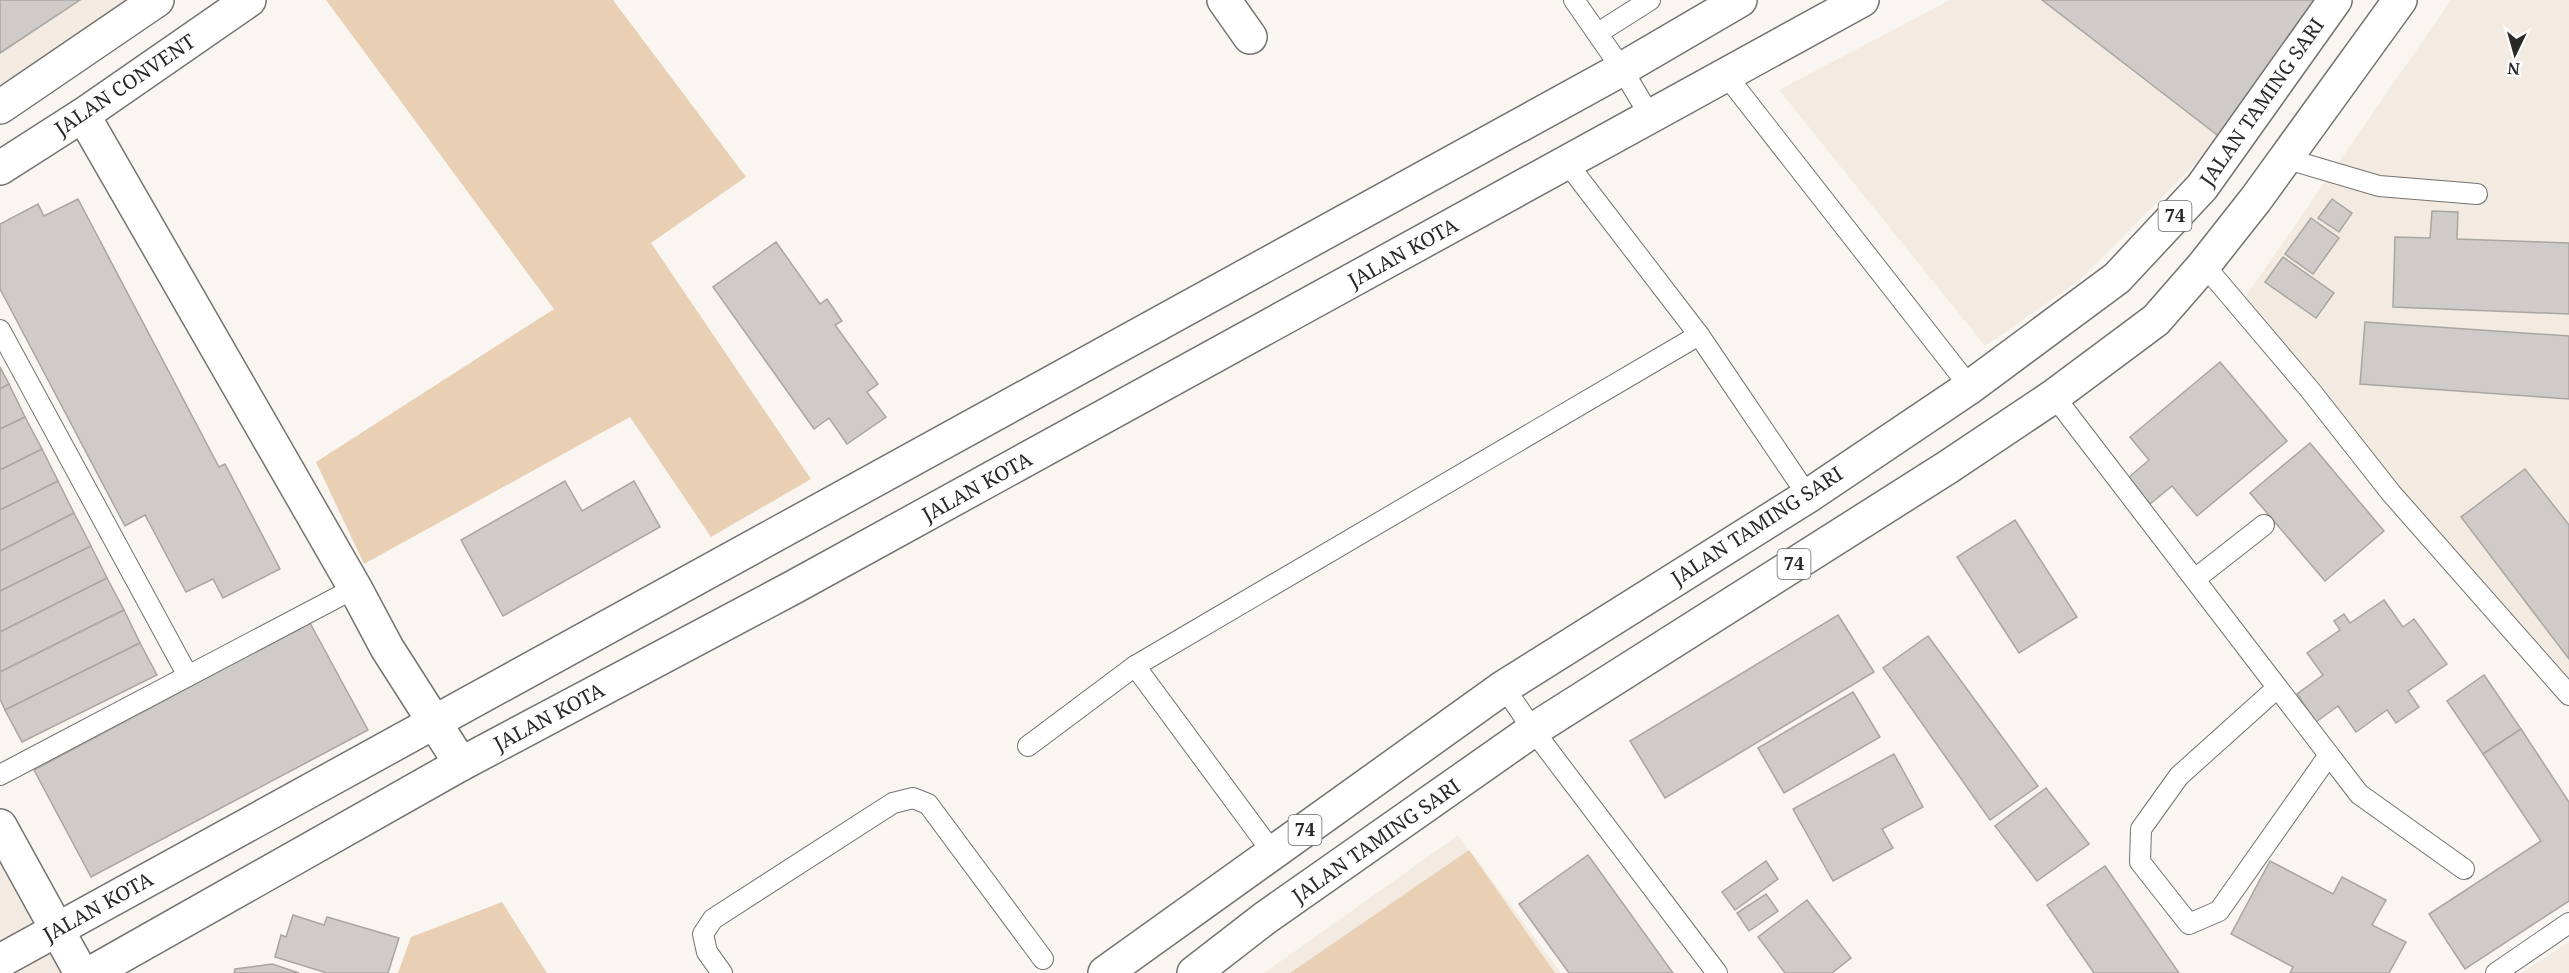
<svg xmlns="http://www.w3.org/2000/svg" width="2569" height="973" font-family="'Noto Serif',serif">
	<rect width="100%" height="100%" fill="#f9f6f2"/>
	<g fill="#f3ebe1">
		<path d="M0,0H131L0,89Z"/>
		<path d="M1950,0H2042L2221,138L2079,281L1985,346L1779,90Z"/>
		<path d="M2451,0H2569V700L2239,306Z"/>
		<path d="M1458,835L1561,973H1264Z"/>
		<path d="M0,860L61,973H0Z"/>
		<path d="M2569,942V973H2521Z"/>
	</g>
	<g fill="#e9d0b5">
		<path d="M326,0H613L746,177L651,243L811,479L711,537L630,417L364,564L316,462L554,309Z"/>
		<path d="M1469,850L1555,973H1290Z"/>
		<path d="M502,902L547,973H398L411,937Z"/>
	</g>
	<g fill="#cecbc8" stroke="#a9a6a2" stroke-width="1.5">
		<path d="M0,0H80L0,53Z"/>
		<path d="M2042,0H2320L2221,138Z"/>
		<path d="M78,199L219,467L225,464L280,569L223,598L213,579L186,592L145,515L125,526L0,289V224L38,204L44,216Z"/>
		<path d="M2332,199L2352,213L2339,232L2318,218Z"/>
		<path d="M2432,211L2458,212L2457,239L2569,243V314L2393,307L2395,237L2430,238Z"/>
		<path d="M2311,218L2339,238L2313,274L2285,254Z"/>
		<path d="M776,242L820,304L827,299L842,321L835,325L878,384L867,392L886,417L847,444L829,418L814,429L713,287Z"/>
		<path d="M2283,257L2334,293L2316,318L2265,282Z"/>
		<path d="M2365,322L2569,336V399L2360,384Z"/>
		<path d="M2220,362L2287,441L2197,516L2172,486L2150,504L2128,478L2149,460L2130,437Z"/>
		<path d="M0,367L9,384L0,389Z"/>
		<path d="M9,384L25,417L0,429V389Z"/>
		<path d="M25,417L42,449L0,470V429Z"/>
		<path d="M2310,443L2384,531L2325,581L2250,493Z"/>
		<path d="M42,449L58,481L0,510V470Z"/>
		<path d="M2525,469L2569,525V659L2461,517Z"/>
		<path d="M58,481L74,513L0,551V510Z"/>
		<path d="M565,481L582,511L634,481L660,527L503,616L461,540Z"/>
		<path d="M74,513L91,546L0,591V551Z"/>
		<path d="M2015,520L2077,617L2019,653L1957,557Z"/>
		<path d="M91,546L107,578L0,632V591Z"/>
		<path d="M107,578L124,610L0,672V632Z"/>
		<path d="M2384,600L2403,627L2414,619L2447,664L2408,691L2419,707L2396,723L2387,710L2356,732L2338,706L2316,722L2297,694L2323,675L2307,653L2340,630L2334,621L2344,614L2350,623Z"/>
		<path d="M124,610L140,643L5,710L0,699V672Z"/>
		<path d="M1838,615L1874,672L1665,798L1630,741Z"/>
		<path d="M310,623L368,730L91,877L34,770Z"/>
		<path d="M1928,636L2038,786L1990,820L1883,668Z"/>
		<path d="M140,643L157,675L22,742L5,710Z"/>
		<path d="M2484,675L2521,729L2483,754L2447,701Z"/>
		<path d="M1853,692L1880,737L1784,793L1758,748Z"/>
		<path d="M2521,729L2569,802V901L2465,969L2429,914L2541,841L2483,754Z"/>
		<path d="M1894,754L1923,807L1882,829L1893,848L1833,881L1793,809Z"/>
		<path d="M2046,788L2089,844L2037,881L1995,826Z"/>
		<path d="M1588,855L1673,973H1569L1519,904Z"/>
		<path d="M1766,861L1778,879L1735,910L1722,892Z"/>
		<path d="M2270,861L2333,894L2342,877L2386,900L2372,925L2406,942L2389,973H2290L2293,967L2231,934Z"/>
		<path d="M2105,866L2179,973H2094L2047,905Z"/>
		<path d="M1766,894L1778,911L1749,931L1737,913Z"/>
		<path d="M1807,900L1851,958L1832,973H1785L1758,937Z"/>
		<path d="M293,915L324,925L327,917L399,938L388,973H327L275,957L281,935L286,937Z"/>
		<path d="M272,964L299,973H234L235,969Z"/>
	</g>
	<g fill="none" stroke-linecap="round" stroke-linejoin="round">
		<g stroke="#75726f" stroke-width="22">
			<g id="lane">
				<path d="M1574,0L1622,69L1650,116"/>
				<path d="M1598,33L1650,0"/>
				<path d="M1726,75L1970,387"/>
				<path d="M2284,158L2379,186L2477,194"/>
				<path d="M1567,163L1699,335L1808,496"/>
				<path d="M2204,265L2310,390L2391,493L2569,695"/>
				<path d="M0,330L188,676"/>
				<path d="M2054,396L2359,794L2464,869"/>
				<path d="M2195,579L2264,525"/>
				<path d="M1135,666L1273,853"/>
				<path d="M1504,687L1533,730L1717,973"/>
				<path d="M2277,688L2179,776L2141,829L2140,862L2189,924L2219,911L2329,755"/>
				<path d="M1028,746L1135,666L1699,335"/>
				<path d="M0,775L355,588"/>
				<path d="M722,973L707,952L703,934L713,919L893,803L913,798L928,804L1043,959"/>
				<path d="M2496,973L2569,923"/>
			</g>
		</g>
		<g stroke="#75726f" stroke-width="36">
			<g id="street">
				<path d="M1224,0L1250,37"/>
				<path d="M0,107L157,0"/>
				<path d="M83,115L355,588L387,648L461,764"/>
				<path d="M0,168L83,115L249,0"/>
			</g>
		</g>
		<g stroke="#75726f" stroke-width="36">
			<g id="secondary">
				<path d="M0,826L81,973"/>
				<path d="M0,961L1622,69L1740,0"/>
				<path d="M91,973L461,764L792,588L1862,0"/>
			</g>
		</g>
		<g stroke="#75726f" stroke-width="36">
			<g id="primary">
				<path d="M1105,973L1504,687L1808,496L1970,387L2117,278L2202,187L2335,0"/>
				<path d="M1194,973L1265,918L1533,730L1948,467L2054,396L2156,320L2204,265L2256,199L2400,0"/>
			</g>
		</g>
		<use href="#lane" stroke="#fff" stroke-width="20"/>
		<use href="#street" stroke="#fff" stroke-width="33"/>
		<use href="#secondary" stroke="#fff" stroke-width="33"/>
		<use href="#primary" stroke="#fff" stroke-width="33"/>
	</g>
	<g text-anchor="middle" stroke-width="4.5" stroke-linejoin="round" paint-order="stroke">
		<g fill="#fff" stroke="#6b6968" stroke-width="1.5">
			<rect x="2158.5" y="201" width="33" height="30" rx="4.5"/>
			<rect x="1777.5" y="549" width="33" height="30" rx="4.5"/>
			<rect x="1288.5" y="815" width="33" height="30" rx="4.5"/>
		</g>
		<g font-size="18" font-weight="bold" fill="#2b2928">
			<text x="2175" y="222">74</text>
			<text x="1794" y="570">74</text>
			<text x="1305" y="836">74</text>
		</g>
		<g font-size="20" fill="#2b2928" stroke="#fff">
			<text transform="translate(125 85) rotate(-34)" y="7">JALAN CONVENT</text>
			<text transform="translate(2262 102) rotate(-55)" y="7">JALAN TAMING SARI</text>
			<text transform="translate(1403 253) rotate(-29)" y="7">JALAN KOTA</text>
			<text transform="translate(977 487) rotate(-29)" y="7">JALAN KOTA</text>
			<text transform="translate(1757 526) rotate(-33)" y="7">JALAN TAMING SARI</text>
			<text transform="translate(549 717) rotate(-28)" y="7">JALAN KOTA</text>
			<text transform="translate(1376 841) rotate(-35)" y="7">JALAN TAMING SARI</text>
			<text transform="translate(98 907) rotate(-29)" y="7">JALAN KOTA</text>
		</g>
	</g>
	<g transform="translate(2515 54) rotate(185)" stroke="#ffffff" stroke-width="4.5" paint-order="stroke">
	<path d="M0-4.5L10 22L0 15L-10 22Z" fill="#2b2928"/>
	<text y="-9" font-size="16" font-weight="bold" text-anchor="middle" fill="#2b2928">N</text>
	</g>
</svg>
